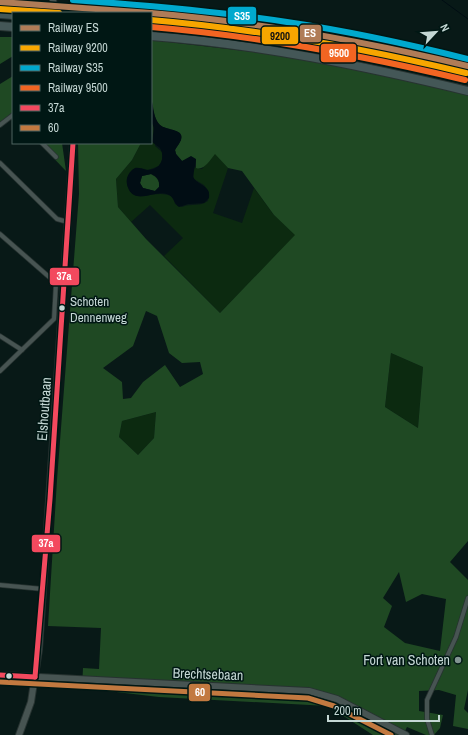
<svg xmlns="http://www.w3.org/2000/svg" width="468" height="735" font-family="'Archivo Narrow',sans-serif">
	<rect width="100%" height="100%" fill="#081917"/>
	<g fill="#0c2a10">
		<path d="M153,124L155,146L162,152V160L159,166L148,170L141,168L127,178V185L132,193C145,200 159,189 173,197L175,204L182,207C191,203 200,207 208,201L209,192L204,185L194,179L193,172L195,166L196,168L202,169L215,153L228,168L213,213L242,223L254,188L274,215L296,235L220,313L164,256L183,238L150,205L131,222L118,207L116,179L132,160L141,143H151V126Z"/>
		<path d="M391,353L423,367L418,428L385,407Z"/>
		<path d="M156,412L154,438L138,455L119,437L122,421Z"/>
	</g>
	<g fill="#1f4923" fill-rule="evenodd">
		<path d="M0,37H13V56L0,64Z"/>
		<path d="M151,40L279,55L383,75L468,95V541L450,562L468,580V690L464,709L468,713V729L453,726L456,695L439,690L419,691V711L443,715L440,728L434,735H426L407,727L403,735H373L328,706L159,697L82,688L83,668L99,669L101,628L48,626L57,480L79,194L78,143H141L132,160L116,179L118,207L146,239L220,313L295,235L274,215L242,171L228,168L215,154C210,160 204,171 196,168V159L182,161L176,154L175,150L181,140L180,133C174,129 165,130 160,125C147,114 151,57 151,40ZM146,311L157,316L169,353L182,363L200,362L203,374L180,387L165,365L143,382L131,398L123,399L122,382L103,368L133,346ZM391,353L423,367L418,428L385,407ZM156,412L154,438L138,455L119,437L122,421ZM399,572L406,602L422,594L446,599L440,651L405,643L384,627L392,606L383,598Z"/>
		<path d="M13,76V115L0,124V84Z"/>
		<path d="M39,143H62L66,171Z"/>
		<path d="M151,174C156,177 160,180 159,187L155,191L143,188L140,183L142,176Z"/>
	</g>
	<path fill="#010d14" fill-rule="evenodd" d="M151,98C154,107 153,118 160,125C165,130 188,129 180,142C179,145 176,147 175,150L176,154L182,161L191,156L196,159L193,177C198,186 211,185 209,198L204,203L188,204L179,207C173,203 175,197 167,194C155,190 137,204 129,190C127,186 126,182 127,178C128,174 131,170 135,168C139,167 144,170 147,170C160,170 166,159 160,148L152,142L154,128L151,120ZM151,174C157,176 160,180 159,187L155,191L143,188L140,183L142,176Z"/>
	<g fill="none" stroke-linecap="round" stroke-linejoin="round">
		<path stroke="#010d14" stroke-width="1" d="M442,0L468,19"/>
		<g stroke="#273331" stroke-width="5.5">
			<g id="minor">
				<path d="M0,125L13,115"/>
				<path d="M42,143L56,157"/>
				<path d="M0,163L57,219L68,222"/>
				<path d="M0,234L56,283L63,285"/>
				<path d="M0,336L22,350"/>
				<path d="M0,371L54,319L56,283"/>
				<path d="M0,585L43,589"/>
				<path d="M432,735L427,719V700L456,637L468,598"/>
			</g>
		</g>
		<g stroke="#273331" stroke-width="8">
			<g id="secondary">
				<path d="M53,0L55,13"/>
				<path d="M0,675L309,691L337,699L406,735"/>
				<path d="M19,735L31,702L39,649L73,143"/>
			</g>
		</g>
		<g stroke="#273331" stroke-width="10">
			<g id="motorway">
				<path d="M0,14L13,15"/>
				<path d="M151,24C258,31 363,55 468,79"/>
				<path d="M0,26L13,27"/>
				<path d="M151,36C258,44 364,66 468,91"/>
			</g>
		</g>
		<use href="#minor" stroke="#475452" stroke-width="4"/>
		<use href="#secondary" stroke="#475452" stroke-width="6"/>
		<use href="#motorway" stroke="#445757" stroke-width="8"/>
		<g stroke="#001714" stroke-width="8">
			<g id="bus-1">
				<path d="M0,675L35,677"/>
				<path d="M35,677L50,499L73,143"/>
			</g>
		</g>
		<g stroke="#001714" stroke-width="8">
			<path id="bus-2" d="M0,682L308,698L334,706L391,735"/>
		</g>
		<use href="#bus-1" stroke="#f3495e" stroke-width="5"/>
		<use href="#bus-2" stroke="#c27940" stroke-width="5"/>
		<g stroke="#001714" stroke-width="9">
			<g id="rail-1">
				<path d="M0,2L151,13"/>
				<path d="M151,13C258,22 363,41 468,66"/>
			</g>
		</g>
		<g stroke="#001714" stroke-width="9">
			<g id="rail-2">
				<path d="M0,9L59,13"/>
				<path d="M151,20C258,29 362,48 466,73"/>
			</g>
		</g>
		<g stroke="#001714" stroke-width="9">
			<path id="rail-3" d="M73,0C145,5 216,11 287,22C348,31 408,44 468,59"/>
		</g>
		<g stroke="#001714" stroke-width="9">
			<path id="rail-4" d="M151,27C257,36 361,55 465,80"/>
		</g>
		<use href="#rail-1" stroke="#b07c57" stroke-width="6"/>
		<use href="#rail-2" stroke="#f7a600" stroke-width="6"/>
		<use href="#rail-3" stroke="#00a9ce" stroke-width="6"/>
		<use href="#rail-4" stroke="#f26522" stroke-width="6"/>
	</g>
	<g fill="#c4d7d4" stroke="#001714" stroke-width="1.5">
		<circle cx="62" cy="308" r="3.5"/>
		<circle cx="9" cy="676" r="3.5"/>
	</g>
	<circle fill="#829492" stroke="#001714" stroke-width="1.5" cx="458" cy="660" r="4"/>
	<g text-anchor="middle" stroke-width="3" stroke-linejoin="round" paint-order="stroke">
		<g font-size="13" fill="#c4d7d4" stroke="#001714" text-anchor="start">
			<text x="70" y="306">Schoten<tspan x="70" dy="16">Dennenweg</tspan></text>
		</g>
		<g font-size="14" fill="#c4d7d4" stroke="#001714">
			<text transform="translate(44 409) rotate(-86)" y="5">Elshoutbaan</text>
			<text transform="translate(208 674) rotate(2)" y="5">Brechtsebaan</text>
		</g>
		<g font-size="14" fill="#c4d7d4" stroke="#001714" text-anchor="end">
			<text x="450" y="665">Fort van Schoten</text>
		</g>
	</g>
	<g stroke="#001714" stroke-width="1.5">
		<rect x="227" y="6" width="30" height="19" rx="4" fill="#00a9ce"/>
		<rect x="299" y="24" width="23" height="19" rx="4" fill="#b07c57"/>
		<rect x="261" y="26" width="38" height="19" rx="4" fill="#f7a600"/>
		<rect x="320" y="43" width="37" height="20" rx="4" fill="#f26522"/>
		<rect x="49" y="267" width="31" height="19" rx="4" fill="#f3495e"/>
		<rect x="31" y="534" width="30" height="19" rx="4" fill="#f3495e"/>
		<rect x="188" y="683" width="23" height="19" rx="4" fill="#c27940"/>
	</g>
	<g font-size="11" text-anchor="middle" font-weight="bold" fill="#fff">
		<text x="242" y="20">S35</text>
		<text x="310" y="37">ES</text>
		<text x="339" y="57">9500</text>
		<text x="64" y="280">37a</text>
		<text x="46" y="547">37a</text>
		<text x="200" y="696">60</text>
	</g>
	<g font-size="11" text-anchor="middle" font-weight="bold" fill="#111">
		<text x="280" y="40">9200</text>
	</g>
	<rect x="12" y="12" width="140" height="132" fill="#001714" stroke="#4e6461"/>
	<rect x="20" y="25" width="20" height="6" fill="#b07c57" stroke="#4e6461"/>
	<text x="48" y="32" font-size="12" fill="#c4d7d4">Railway ES</text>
	<rect x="20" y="45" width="20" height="6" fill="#f7a600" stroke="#4e6461"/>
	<text x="48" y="52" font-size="12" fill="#c4d7d4">Railway 9200</text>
	<rect x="20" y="65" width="20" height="6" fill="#00a9ce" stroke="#4e6461"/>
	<text x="48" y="72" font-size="12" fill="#c4d7d4">Railway S35</text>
	<rect x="20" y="85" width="20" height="6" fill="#f26522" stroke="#4e6461"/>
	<text x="48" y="92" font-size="12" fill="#c4d7d4">Railway 9500</text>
	<rect x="20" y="105" width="20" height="6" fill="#f3495e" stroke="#4e6461"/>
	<text x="48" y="112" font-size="12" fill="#c4d7d4">37a</text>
	<rect x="20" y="125" width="20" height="6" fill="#c27940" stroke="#4e6461"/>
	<text x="48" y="132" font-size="12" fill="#c4d7d4">60</text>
	<g transform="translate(436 32) rotate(64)" stroke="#001714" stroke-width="3" paint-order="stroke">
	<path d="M0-3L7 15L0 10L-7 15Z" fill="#c4d7d4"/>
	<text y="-6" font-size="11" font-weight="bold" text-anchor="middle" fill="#c4d7d4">N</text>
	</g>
	<path d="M328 715v6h111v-6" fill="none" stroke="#c4d7d4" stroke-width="2"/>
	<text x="334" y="715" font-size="12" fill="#c4d7d4" stroke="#001714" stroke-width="3" paint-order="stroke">200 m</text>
</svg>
